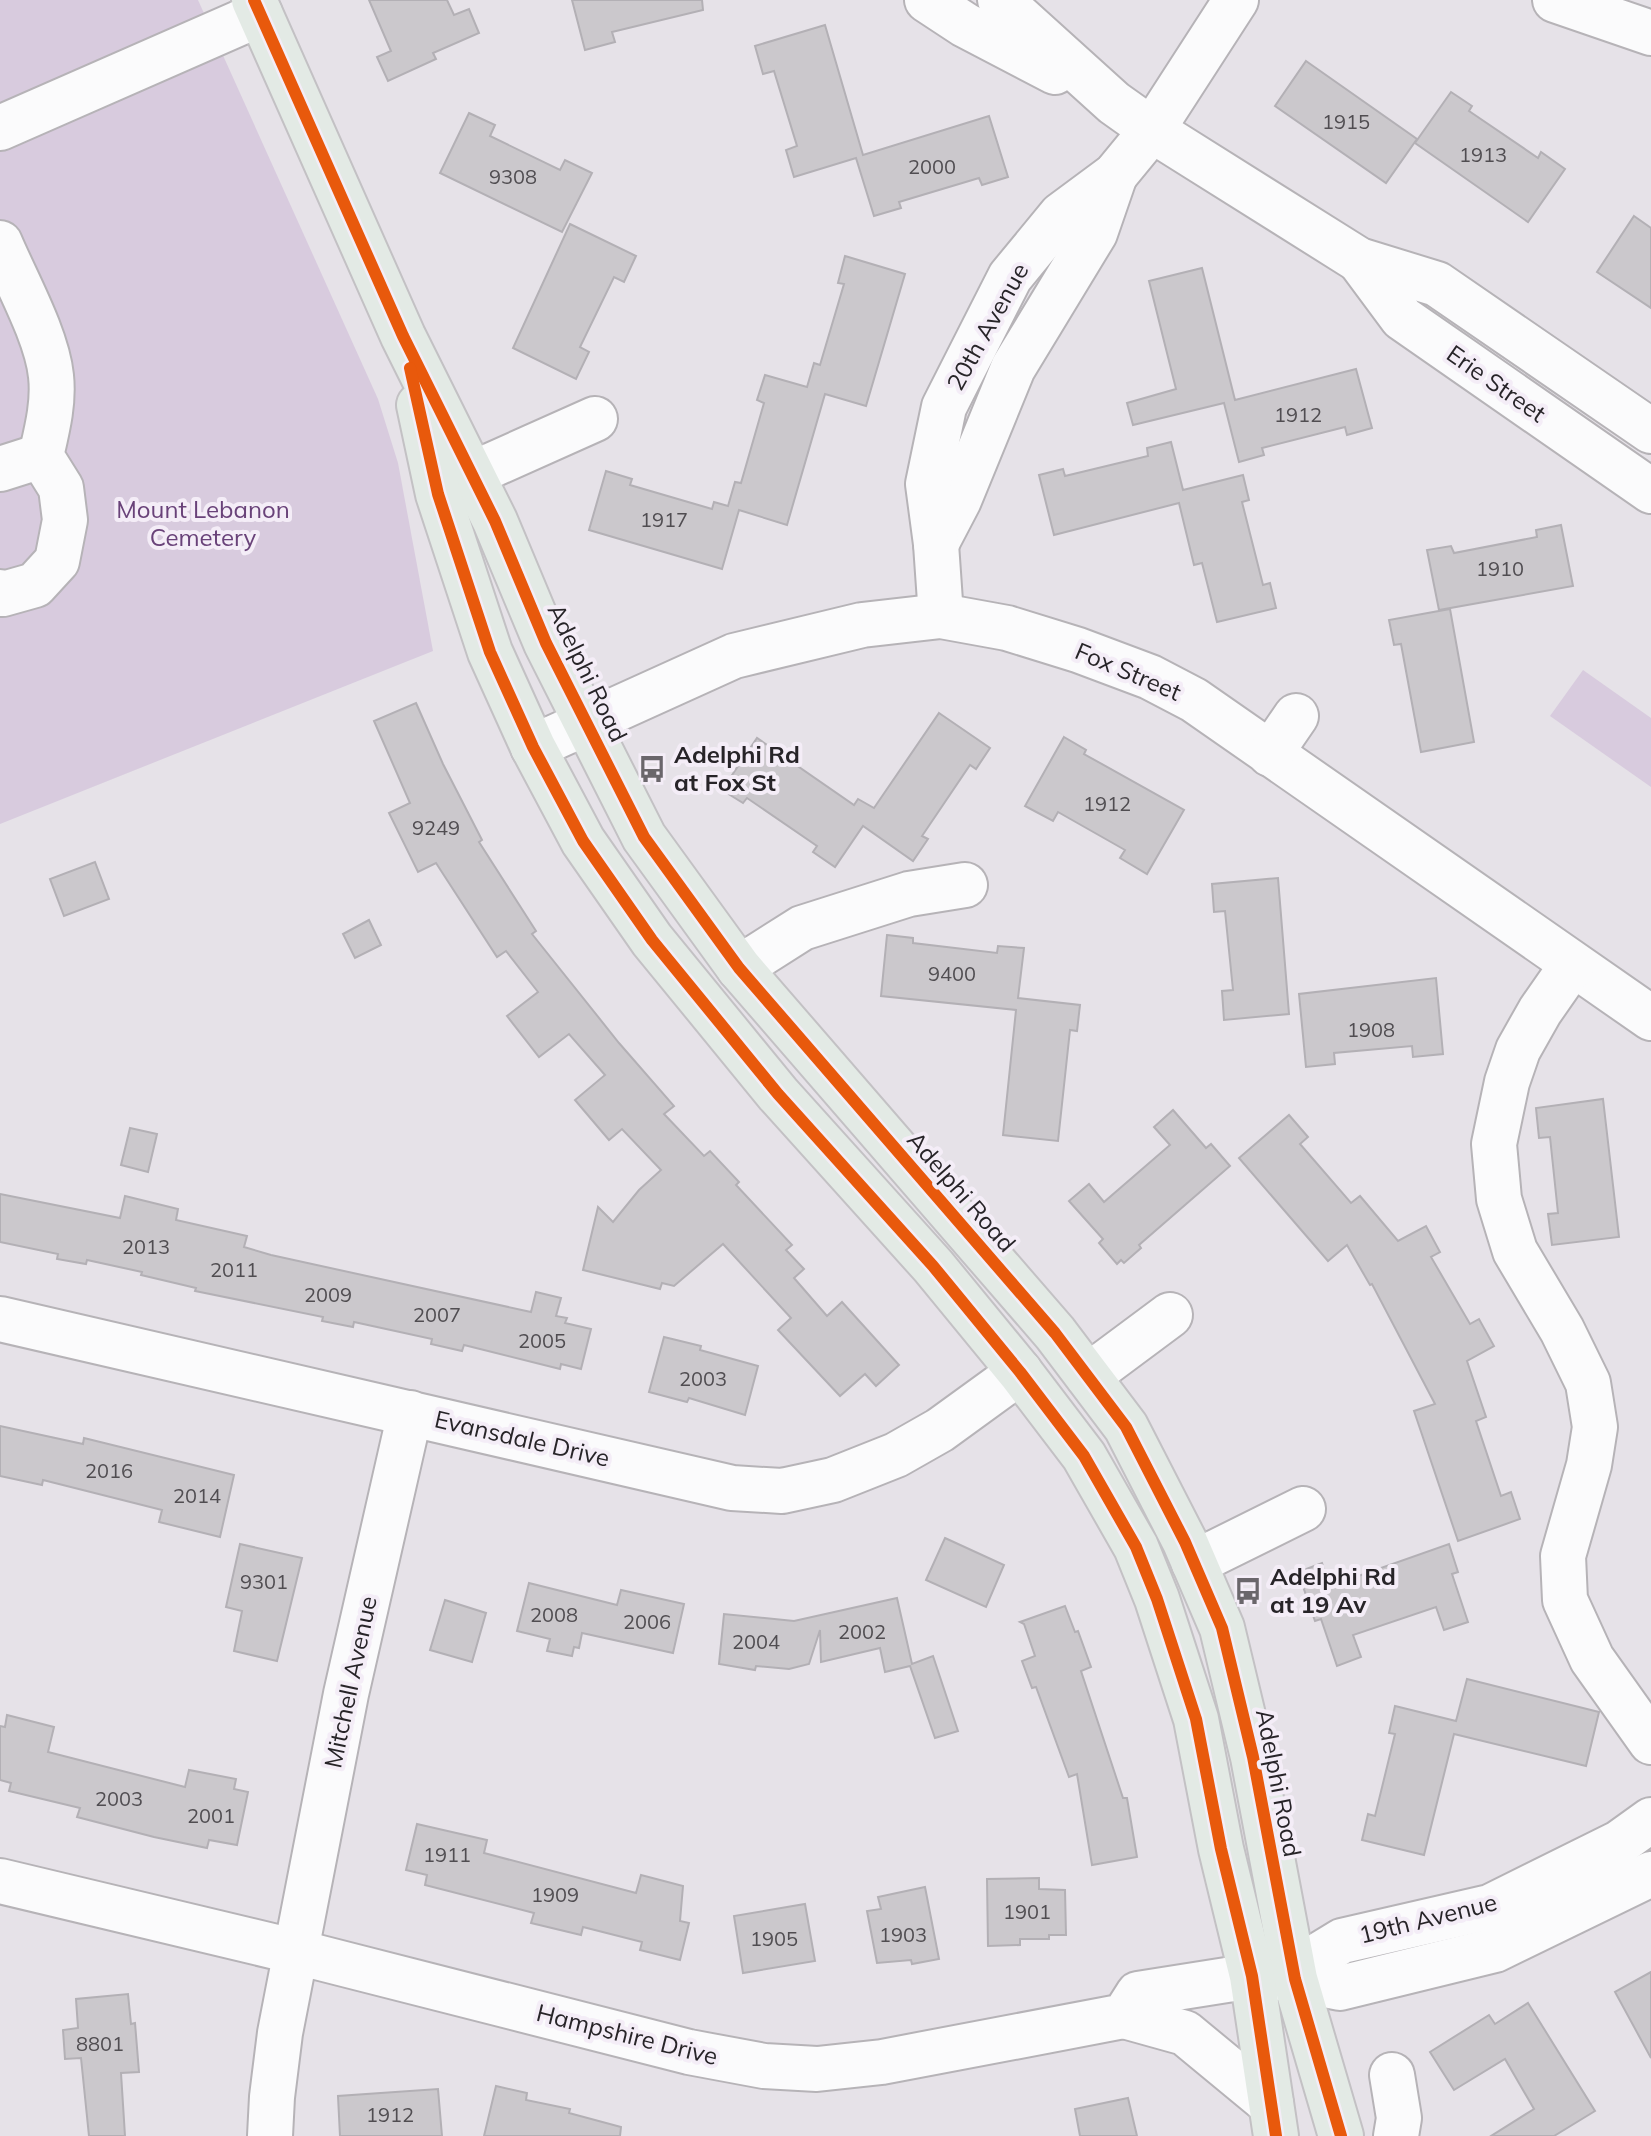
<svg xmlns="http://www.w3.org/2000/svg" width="1651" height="2136" font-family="Mulish,sans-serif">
	<rect width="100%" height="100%" fill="#e6e2e8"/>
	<g fill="#d8cbde">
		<path d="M0,0H198L378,399L398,463L433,651L0,824Z"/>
		<path d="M1583,670L1651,718V787L1550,716Z"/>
	</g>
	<g fill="#cbc8cc" stroke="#b3b0b5" stroke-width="2">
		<path d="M369,0H447L454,15L469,9L479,33L433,53L436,59L388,81L377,57L391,51Z"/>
		<path d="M572,0H702L703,10L612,32L615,42L585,50Z"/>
		<path d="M825,25L863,155L989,116L1008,177L982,185L979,178L899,202L901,208L874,216L856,158L794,177L786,150L797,146L774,71L763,74L755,46Z"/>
		<path d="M1306,61L1417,139L1386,183L1275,106Z"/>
		<path d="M1451,92L1472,106L1469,111L1538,158L1541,152L1565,169L1528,222L1415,143Z"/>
		<path d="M469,113L495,125L490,136L560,170L565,160L592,173L562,232L440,173Z"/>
		<path d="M1634,216L1651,228V308L1597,272Z"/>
		<path d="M570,224L636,256L624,282L614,277L580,347L589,352L576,379L513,348Z"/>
		<path d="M845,256L905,274L866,406L825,394L787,525L739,510L722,569L589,530L606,471L632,479L630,485L712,509L714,502L728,506L735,482L741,483L764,403L757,400L765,375L807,387L814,363L820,365L844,284L838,283Z"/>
		<path d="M1202,268L1235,400L1356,369L1372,428L1347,435L1345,427L1262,448L1264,455L1239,462L1224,403L1133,425L1127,403L1176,389L1149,281Z"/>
		<path d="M1171,442L1183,490L1243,475L1249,500L1242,502L1263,585L1270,583L1276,608L1217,622L1202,563L1194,565L1179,503L1054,535L1039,475L1063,469L1065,476L1148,456L1147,448Z"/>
		<path d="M1561,525L1573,586L1439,610L1427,550L1451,546L1454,553L1537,537L1536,530Z"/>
		<path d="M1450,609L1474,742L1421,752L1401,644L1394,645L1389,620Z"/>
		<path d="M416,703L443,764L482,840L479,842L536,931L532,934L619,1043L674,1106L664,1114L704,1156L710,1151L739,1182L736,1185L792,1245L786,1250L804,1269L794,1278L827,1316L842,1302L899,1365L876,1386L865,1374L840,1396L778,1330L791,1318L723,1244L674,1286L662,1283L660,1289L583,1270L598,1207L613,1222L639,1190L661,1170L622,1129L609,1140L575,1100L605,1075L569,1034L539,1057L507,1016L538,992L506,951L497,957L436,863L418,872L389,813L410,803L374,721Z"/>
		<path d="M939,713L990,748L976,769L970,765L922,836L928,839L913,861L863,826L835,867L813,852L817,846L747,798L743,803L722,790L757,738L854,805L858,799L874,808Z"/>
		<path d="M1064,737L1086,750L1084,754L1184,810L1147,874L1120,858L1125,850L1058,812L1053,821L1025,806Z"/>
		<path d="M95,862L109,899L64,916L50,879Z"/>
		<path d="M1278,878L1289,1014L1224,1020L1222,991L1233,990L1225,911L1214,912L1212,884Z"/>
		<path d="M369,920L381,945L355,958L343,934Z"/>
		<path d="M887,935L913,938V943L997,953L998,946L1024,948L1018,998L1080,1005L1077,1031L1070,1030L1058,1141L1003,1135L1016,1010L881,996Z"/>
		<path d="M1436,978L1443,1054L1413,1057L1412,1046L1334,1053L1335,1064L1306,1067L1299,994Z"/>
		<path d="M1603,1099L1619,1237L1552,1245L1548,1214L1558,1213L1550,1137L1539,1138L1536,1108Z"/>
		<path d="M1173,1110L1206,1148L1211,1144L1230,1166L1139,1245L1141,1248L1124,1263L1121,1260L1117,1264L1099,1243L1103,1239L1069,1201L1089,1184L1104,1202L1170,1145L1154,1127Z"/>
		<path d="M1289,1115L1308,1137L1300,1144L1351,1203L1360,1196L1398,1241L1426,1226L1440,1252L1431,1257L1470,1324L1479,1319L1494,1346L1467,1361L1486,1417L1476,1421L1501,1496L1511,1492L1520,1519L1458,1541L1414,1411L1435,1404L1372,1284L1370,1285L1347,1245L1328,1261L1239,1158Z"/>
		<path d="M130,1128L157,1134L148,1172L121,1165Z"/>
		<path d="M0,1194L120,1218L125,1196L178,1209L176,1220L247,1236L244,1247L271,1255L531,1312L536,1292L561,1298L556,1316L567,1318L565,1323L591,1329L581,1369L561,1364L560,1369L464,1345L462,1351L431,1344L432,1339L354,1322L353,1327L322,1321L323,1317L195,1291L196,1288L141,1275L142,1272L87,1260L86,1264L57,1259L58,1254L0,1242Z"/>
		<path d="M664,1337L701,1346L700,1350L758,1366L745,1415L689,1398L687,1402L649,1392Z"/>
		<path d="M0,1426L83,1444L84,1438L234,1475L220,1537L159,1522L162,1510L43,1480L42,1485L0,1476Z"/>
		<path d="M945,1538L1004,1565L986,1607L926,1580Z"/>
		<path d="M240,1544L302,1558L277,1661L234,1651L242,1611L226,1607Z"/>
		<path d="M1449,1544L1458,1572L1452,1574L1468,1622L1444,1630L1436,1607L1353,1635L1361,1657L1337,1666L1321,1619L1315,1621L1298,1572L1322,1563L1330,1586Z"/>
		<path d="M529,1583L617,1605L621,1590L684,1604L673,1653L582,1633L579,1648L574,1647L572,1656L547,1651L550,1639L517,1631Z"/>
		<path d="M897,1598L912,1664L933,1656L958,1731L935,1738L910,1666L885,1672L880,1648L821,1662L820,1630L809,1664L789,1669L756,1666L755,1670L719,1664L724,1614L794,1621Z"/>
		<path d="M445,1600L486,1613L472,1662L430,1650Z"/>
		<path d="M1065,1606L1075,1632L1078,1631L1091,1667L1081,1671L1123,1798H1127L1137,1857L1092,1865L1077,1774L1069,1777L1036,1687L1032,1688L1022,1661L1035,1656L1024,1624L1020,1622Z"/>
		<path d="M1467,1679L1599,1712L1586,1766L1454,1734L1424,1855L1362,1840L1368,1814L1375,1816L1395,1734L1389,1733L1395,1706L1456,1721Z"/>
		<path d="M7,1715L54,1727L48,1752L185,1787L189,1770L236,1779L234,1789L248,1792L237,1845L209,1840L207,1848L154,1837L77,1817L80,1808L9,1791L11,1783L0,1780V1726L5,1727Z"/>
		<path d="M417,1824L487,1840L484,1853L636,1893L641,1875L683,1886L680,1921L689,1923L680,1960L640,1950L642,1942L583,1927L581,1935L531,1923L534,1913L425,1885L427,1875L406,1870Z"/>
		<path d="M1039,1878V1889L1065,1890L1066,1935H1049V1939H1020V1945L988,1946L987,1879Z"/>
		<path d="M925,1887L939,1959L912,1964L911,1960L877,1963L867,1911L881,1909L878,1897Z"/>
		<path d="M805,1904L815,1961L743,1973L734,1916Z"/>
		<path d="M1651,1972V2058L1615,1992Z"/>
		<path d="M128,1994L131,2024L135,2023L139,2072L121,2073L125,2136H89L81,2058L65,2059L63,2030L78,2028L76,1999Z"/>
		<path d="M1528,2003L1595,2111L1554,2136H1491L1534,2109L1505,2059L1454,2090L1430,2052L1489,2015L1495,2024Z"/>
		<path d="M496,2086L527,2093L526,2100L570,2109L569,2113L621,2127L620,2136H484Z"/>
		<path d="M438,2089L442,2136H340L338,2096Z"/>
		<path d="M1128,2098L1137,2136H1080L1075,2109Z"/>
	</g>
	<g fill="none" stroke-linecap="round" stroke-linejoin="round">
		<g stroke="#b6b3b7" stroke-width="48">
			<g id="minor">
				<path d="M927,0L965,25L1055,72"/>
				<path d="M1000,0L1114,103L1152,130L1359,260L1437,284L1651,431"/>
				<path d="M1555,0L1651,33"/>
				<path d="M0,128L260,14"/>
				<path d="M0,243C16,281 47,336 51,376C54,403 47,430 41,456L61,488L65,520L57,561L35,585L3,594L0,592"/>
				<path d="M1359,260L1402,318L1651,491"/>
				<path d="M0,469L41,456"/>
				<path d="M472,474L595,419"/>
				<path d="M936,544L959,500L1013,368L1095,233L1115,175"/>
				<path d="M941,616L936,544L928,484L944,407L1010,277L1061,215L1115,175L1152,130L1236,0"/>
				<path d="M533,747L734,656L862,625L941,616L1007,628L1078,650L1150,677L1194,700L1651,1018"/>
				<path d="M1270,754L1296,716"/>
				<path d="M1572,965L1540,1011L1518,1050L1507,1082L1494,1144L1499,1199L1515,1251L1562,1330L1588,1383L1595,1427L1589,1465L1563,1556L1565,1600L1592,1659L1651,1742"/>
				<path d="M739,968L802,928L909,894L965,885"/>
				<path d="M0,1319L732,1488L782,1491L833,1480L896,1455L940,1430L1020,1372"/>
				<path d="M1088,1376L1170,1315"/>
				<path d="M1194,1563L1303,1509"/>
				<path d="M0,1881L297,1952L689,2052L764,2066L817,2069L882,2062L1124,2016L1138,1994L1252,1976L1295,1979L1340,1988L1495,1950L1651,1874"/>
				<path d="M1295,1979L1319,1955L1342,1941L1490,1907L1619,1843L1651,1820"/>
				<path d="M1124,2016L1185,2033L1271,2104"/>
				<path d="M1392,2075L1399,2118L1396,2136"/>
				<path d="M270,2136L272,2097L280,2033L346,1694L410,1413"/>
			</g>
		</g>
		<g stroke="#c3c1c4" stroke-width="48">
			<g id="major">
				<path d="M254,0L403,336L495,521L546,643L644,837L739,968L1055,1333L1126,1427L1185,1542L1222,1628L1253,1757L1295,1979L1341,2136"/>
				<path d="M419,405L438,494L490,652L533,747L583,841L652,940L778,1094L933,1266L1020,1372L1084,1456L1136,1547L1157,1599L1196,1719L1221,1849L1252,1976L1276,2136"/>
			</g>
		</g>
		<use href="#minor" stroke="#fbfbfc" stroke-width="44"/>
		<use href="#major" stroke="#e3eae5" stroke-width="44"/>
		<g stroke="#f4edf7" stroke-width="17">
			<g id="cycleway">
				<path d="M254,0L403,336L495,521L546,643L644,837L739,968L1055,1333L1126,1427L1185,1542L1222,1628L1253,1757L1295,1979L1341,2136"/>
				<path d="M410,368L438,494L490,652L533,747L583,841L652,940L778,1094L933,1266L1020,1372L1084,1456L1136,1547L1157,1599L1196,1719L1221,1849L1252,1976L1276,2136"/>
			</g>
		</g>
		<use href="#cycleway" stroke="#e8590c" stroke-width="12"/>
	</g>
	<defs>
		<g id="bus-bare" transform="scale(2.16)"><path d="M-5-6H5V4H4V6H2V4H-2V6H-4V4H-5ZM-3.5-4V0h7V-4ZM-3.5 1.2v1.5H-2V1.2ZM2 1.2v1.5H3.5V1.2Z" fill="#6a666b" stroke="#f4edf7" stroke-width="2.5" paint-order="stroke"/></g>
	</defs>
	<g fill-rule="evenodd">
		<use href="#bus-bare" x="652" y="769"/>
		<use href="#bus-bare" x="1248" y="1591"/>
	</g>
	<g text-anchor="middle" stroke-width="8" stroke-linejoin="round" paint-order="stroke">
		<g font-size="20" fill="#504d51">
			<text x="1346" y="129">1915</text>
			<text x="1483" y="162">1913</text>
			<text x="932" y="174">2000</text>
			<text x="513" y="184">9308</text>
			<text x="1298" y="422">1912</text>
			<text x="664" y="527">1917</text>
			<text x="1500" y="576">1910</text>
			<text x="1107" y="811">1912</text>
			<text x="436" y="835">9249</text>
			<text x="952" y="981">9400</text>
			<text x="1371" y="1037">1908</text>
			<text x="146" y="1254">2013</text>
			<text x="234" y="1277">2011</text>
			<text x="328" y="1302">2009</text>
			<text x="437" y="1322">2007</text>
			<text x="542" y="1348">2005</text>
			<text x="703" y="1386">2003</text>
			<text x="109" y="1478">2016</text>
			<text x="197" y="1503">2014</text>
			<text x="264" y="1589">9301</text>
			<text x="554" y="1622">2008</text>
			<text x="647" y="1629">2006</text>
			<text x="862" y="1639">2002</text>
			<text x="756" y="1649">2004</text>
			<text x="119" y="1806">2003</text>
			<text x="211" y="1823">2001</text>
			<text x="447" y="1862">1911</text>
			<text x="555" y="1902">1909</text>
			<text x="1027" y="1919">1901</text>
			<text x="903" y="1942">1903</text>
			<text x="774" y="1946">1905</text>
			<text x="100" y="2051">8801</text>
			<text x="390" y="2122">1912</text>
		</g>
		<g font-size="24" fill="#272428" stroke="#f4edf7">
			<text transform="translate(988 327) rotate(-61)" y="8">20th Avenue</text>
			<text transform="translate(1496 384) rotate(35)" y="8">Erie Street</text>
			<text transform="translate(1128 672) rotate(23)" y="8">Fox Street</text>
			<text transform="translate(587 673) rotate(64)" y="8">Adelphi Road</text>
			<text transform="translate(961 1192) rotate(49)" y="8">Adelphi Road</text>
			<text transform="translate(522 1439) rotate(13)" y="8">Evansdale Drive</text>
			<text transform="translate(351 1682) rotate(-78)" y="8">Mitchell Avenue</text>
			<text transform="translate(1278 1783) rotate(79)" y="8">Adelphi Road</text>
			<text transform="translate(1428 1919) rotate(-14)" y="8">19th Avenue</text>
			<text transform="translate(627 2035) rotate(14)" y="8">Hampshire Drive</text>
		</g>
		<g font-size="24" fill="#694279" stroke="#f4edf7">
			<text x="203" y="518">Mount Lebanon<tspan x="203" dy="28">Cemetery</tspan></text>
		</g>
		<g font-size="24" font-weight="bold" fill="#272428" stroke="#f4edf7" text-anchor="start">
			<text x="674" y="763">Adelphi Rd<tspan x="674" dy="28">at Fox St</tspan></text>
			<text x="1270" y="1585">Adelphi Rd<tspan x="1270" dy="28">at 19 Av</tspan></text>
		</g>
	</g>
</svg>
